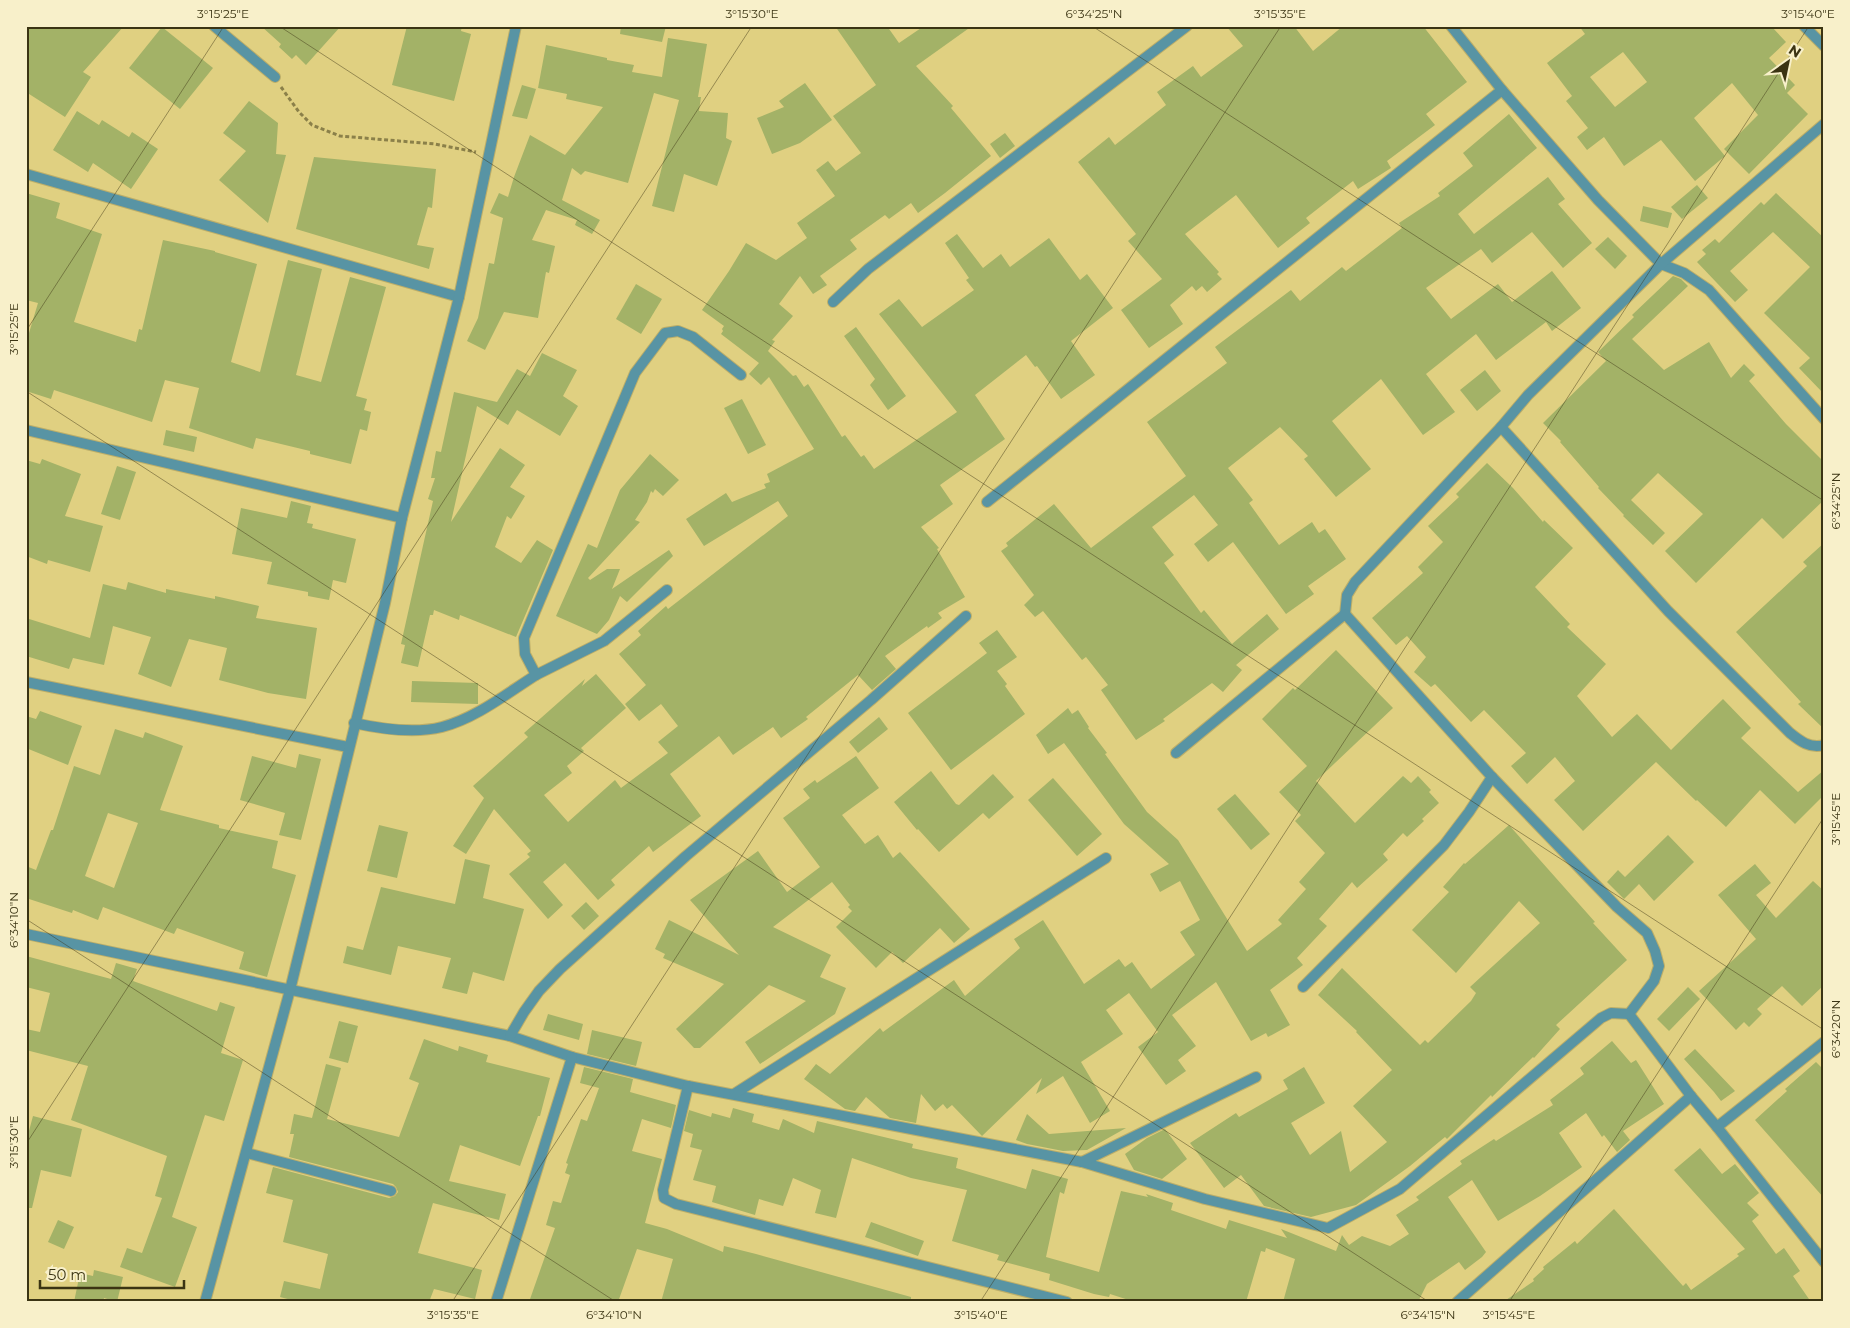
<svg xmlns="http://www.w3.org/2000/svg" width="1850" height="1328" font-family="Montserrat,sans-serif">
	<rect width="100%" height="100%" fill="#e0d081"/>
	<g fill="#a3b267" fill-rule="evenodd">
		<path d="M26,26H124L83,72L91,77L65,117L26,92Z"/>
		<path d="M261,26H341L306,65L296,55L292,59L279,47L281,44Z"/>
		<path d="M407,26H462L461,31L471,34L454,101L392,85Z"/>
		<path d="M621,26H666L662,42L620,34Z"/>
		<path d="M835,26H887L899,43L924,26H972L916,66L953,106L951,108L991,156L945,193L918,213L911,203L889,219L885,215L850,240L857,249L820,276L827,285L813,294L800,276L779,304L793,316L772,340L775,341L768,351L793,376L796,375L804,387L808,384L842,437L845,435L861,457L864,455L874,469L957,412L879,314L899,299L922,327L974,290L966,280L969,278L945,243L957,234L983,268L1001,254L1010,267L1049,238L1080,280L1087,274L1113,308L1071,341L1095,375L1061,399L1037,366L1035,367L1026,355L975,395L1005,439L940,485L953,504L921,527L939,548L937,549L965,597L938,613L942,618L928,628L927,626L885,656L896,669L872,690L858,675L806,717L808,719L781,738L773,727L733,755L719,736L670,774L701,816L653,852L649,846L611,880L615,885L598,900L565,863L543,882L563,905L548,919L509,874L530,857L527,854L531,851L494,809L466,854L453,846L484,798L473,786L528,737L524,733L585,679L582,686L596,674L626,708L581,748L584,751L567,766L572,773L544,795L568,822L615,780L621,788L668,753L658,742L678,726L661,704L639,721L625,704L646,685L619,654L641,635L638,631L666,606L668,609L788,516L778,501L704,546L686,519L726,493L732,502L766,488L764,484L770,482L767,474L814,449L769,377L761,385L749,374L759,363L721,334L723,331L722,329L724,326L702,310L729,271L746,243L776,260L807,238L797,223L835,196L816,170L828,161L836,171L861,153L833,116L876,85Z"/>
		<path d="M1226,26H1294L1313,51L1343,26H1423L1467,82L1426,114L1435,125L1387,161L1391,168L1358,189L1353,181L1306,218L1310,223L1278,248L1236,195L1185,234L1219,272L1217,274L1222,279L1207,292L1202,286L1196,291L1192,286L1170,305L1183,324L1149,348L1121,310L1162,279L1128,241L1136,234L1078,162L1109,137L1115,145L1166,105L1157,92L1193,66L1201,77L1243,46Z"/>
		<path d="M1579,26H1771L1786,42L1769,58L1795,85L1787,93L1808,114L1749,174L1724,149L1758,115L1732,83L1694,118L1725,156L1695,181L1661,140L1624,166L1604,137L1587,150L1577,137L1588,128L1566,101L1572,96L1547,63L1585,34ZM1623,52L1647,82L1615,107L1590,77Z"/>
		<path d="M162,27L213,68L180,109L129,68Z"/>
		<path d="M668,38L707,44L698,97H701L699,111L728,113L726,138L732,141L717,186L684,174L674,212L652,206L679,100L654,93L628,183L585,171L581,175L572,168L562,200L600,220L592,234L575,225L577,220L546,210L532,240L555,246L549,273L546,272L538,318L504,312L485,350L467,341L478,318L489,263L494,264L503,218L490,213L499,193L508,197L514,177L530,135L565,155L603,107L566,99L567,94L538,88L546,45L607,58V60L634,65L632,72L662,77Z"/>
		<path d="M805,83L832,120L800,143L772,154L757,118L784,107L779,101Z"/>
		<path d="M522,85L536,89L527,119L512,116Z"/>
		<path d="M249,101L278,123L276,154L286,155L268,223L219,180L246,151L223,133Z"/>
		<path d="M77,111L99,125L102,120L129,137L132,132L158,149L131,189L93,163L88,172L53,150Z"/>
		<path d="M1509,114L1537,148L1458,214L1474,234L1548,177L1565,199L1558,204L1592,243L1563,268L1532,232L1492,263L1481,249L1426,288L1451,319L1498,284L1512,302L1552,271L1581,308L1552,331L1546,322L1496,360L1476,334L1426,374L1455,412L1423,435L1381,379L1332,421L1371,469L1336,497L1304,459L1308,456L1280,427L1228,468L1253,500L1249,503L1279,545L1312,522L1319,533L1325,529L1346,559L1308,586L1314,594L1286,614L1233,542L1208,562L1194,544L1218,525L1194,495L1152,527L1174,555L1164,563L1201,613L1204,610L1232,644L1267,614L1279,629L1236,665L1242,670L1223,692L1212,683L1163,719L1165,721L1136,740L1101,690L1108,685L1086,657L1082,660L1043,611L1035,617L1024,605L1034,595L1001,551L1008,546L1006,543L1054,504L1091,548L1186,476L1147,422L1227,363L1215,347L1291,290L1300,301L1342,267L1346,271L1402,228L1399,223L1440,196L1438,193L1473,166L1463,153Z"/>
		<path d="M1005,133L1015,146L1000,158L990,144Z"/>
		<path d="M314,157L436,169L432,208L428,207L417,245L434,248L429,269L296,229Z"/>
		<path d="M1697,185L1708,198L1682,219L1671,207Z"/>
		<path d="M26,193L60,203L56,218L102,234L74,322L136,342L139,329L142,330L163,240L215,251V252L257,264L231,362L260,372L288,260L322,269L296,375L321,382L350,277L386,287L356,396L367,399L364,410L371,412L367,431L360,429L351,464L310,454V451L256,438L253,449L189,428L199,388L165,380L152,422L54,390L51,399L26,391V343L38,303L26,300Z"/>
		<path d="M1776,193L1824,238V394L1799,368L1810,358L1764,313L1810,267L1773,232L1730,271L1748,290L1735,302L1697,262L1706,254L1702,250L1715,239L1719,243L1761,202L1764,205Z"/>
		<path d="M1643,206L1672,213L1668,228L1640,221Z"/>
		<path d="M1608,237L1627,256L1615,269L1595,249Z"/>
		<path d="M1673,276L1681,279L1688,286L1632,339L1664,370L1709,342L1731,378L1744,364L1755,375L1749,381L1786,424L1824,462V500L1783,539L1762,518L1696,583L1665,551L1703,514L1658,473L1631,500L1665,533L1653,545L1623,516L1624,515L1598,488L1599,487L1560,442L1561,441L1543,423L1606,361L1598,352L1634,317L1632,315Z"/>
		<path d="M636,284L662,299L641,334L616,319Z"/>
		<path d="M856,327L906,396L888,410L870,385L875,379L844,336Z"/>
		<path d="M542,353L577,370L563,396L578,406L560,436L517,410L508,425L477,406L451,522L500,448L525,465L510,487L525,496L511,519L507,516L495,547L521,563L537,540L553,550L516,637L460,615L459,620L434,610L433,615H430L418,667L401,663L405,645L401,644L433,501L428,499L435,478H431L436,451L441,452L454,392L497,402L517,369L530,376Z"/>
		<path d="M1485,370L1501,391L1477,411L1460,390Z"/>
		<path d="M742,399L766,445L748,454L724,408Z"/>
		<path d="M166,430L197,437L194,452L163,445Z"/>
		<path d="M650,454L679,480L663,496L655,489L653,493L651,491L647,502L635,520L640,522L588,578L590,580L607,569H620L612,589L669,550L673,556L627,602L620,596L609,620L597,634L556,616L588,544L597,548L620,490Z"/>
		<path d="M42,459L81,474L65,516L103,526L90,572L48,560L47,564L26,556V460L40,464Z"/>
		<path d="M1487,463L1513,488L1543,522L1544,520L1573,548L1535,587L1570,624L1567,627L1606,664L1577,696L1612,737L1637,714L1671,750L1723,699L1751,728L1741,738L1798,792L1824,770V795L1795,824L1760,790L1726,827L1697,800L1696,801L1656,762L1583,831L1554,800L1575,781L1555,757L1527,784L1511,766L1526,753L1484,710L1471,722L1435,684L1431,687L1414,672L1426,657L1407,636L1396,645L1372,618L1423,573L1418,567L1443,542L1428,526L1459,497L1456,494Z"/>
		<path d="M117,466L136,472L120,520L101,514Z"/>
		<path d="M291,501L311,506L307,523L313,524L312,528L356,539L346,583L333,580L329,600L308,596V592L267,584L272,562L232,554L241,508L287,518Z"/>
		<path d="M1824,543V729L1798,704L1801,702L1736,632L1807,566L1803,562Z"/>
		<path d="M128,582L166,593V589L215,599V596L259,606L256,618L317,628L306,699L268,693L219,680L227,648L189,639L171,687L138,674L151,637L113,626L104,665L73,658L69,669L26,656V618L90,638L103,584L126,590Z"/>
		<path d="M997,630L1017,657L997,671L1007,684L1005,686L1025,714L951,770L908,713L987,653L979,643Z"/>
		<path d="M1336,650L1393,708L1316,781L1355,823L1403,776L1411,783L1418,776L1431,790L1429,792L1439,803L1422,819L1424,821L1407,837L1403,833L1383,854L1388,860L1357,888L1352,882L1319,919L1327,926L1297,958L1303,965L1270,990L1290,1025L1268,1037L1266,1033L1251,1041L1216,982L1172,1015L1196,1046L1178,1060L1186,1071L1166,1085L1138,1047L1158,1032L1129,993L1106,1010L1123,1034L1081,1062L1110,1111L1090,1123L1063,1076L1036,1094L1042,1078L982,1136L952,1105L947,1109L943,1104L935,1111L921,1094L916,1123L890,1118L866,1097L855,1111L845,1109L804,1079L816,1064L830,1074L880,1028L883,1032L954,980L965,996L1020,948L1014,939L1043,920L1084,984L1119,959L1125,967L1132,962L1151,989L1195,955L1180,932L1200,920L1180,881L1160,892L1150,874L1169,864L1124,824L1064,743L1048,754L1036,735L1068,708L1072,714L1078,710L1089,727L1088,728L1107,753L1105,754L1147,812L1178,840L1247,951L1282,924L1278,920L1306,889L1299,882L1325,853L1295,821L1301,815L1279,792L1307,766L1262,719L1293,688L1295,690Z"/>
		<path d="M412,681L478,683V704L411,702Z"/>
		<path d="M40,711L82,726L68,765L26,748V716L36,719Z"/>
		<path d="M879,717L888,729L858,753L849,742Z"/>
		<path d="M115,729L143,738L145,732L183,746L160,810L219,825V828L278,841L272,868L296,875L267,977L239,969L244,952L177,928L174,934L103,907L98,920L73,910L72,913L26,898V866L36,870L51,830H53L74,766L100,775ZM108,813L138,823L114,888L85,876Z"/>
		<path d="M299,754L321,759L301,840L279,835L285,813L240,800L252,756L296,768Z"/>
		<path d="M856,756L879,788L842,815L865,844L878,835L893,858L900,852L970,929L954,943L940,928L903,963L892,952L876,968L836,927L852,911L848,907L850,905L832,882L773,927L831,955L820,977L846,988L835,1014L760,1064L745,1042L806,1001L769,985L700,1048H694L676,1029L724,984L663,958L665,954L655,949L669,920L739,955L690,900L758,851L787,892L820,867L783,818L810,798L803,789L815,780L817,783Z"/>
		<path d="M931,771L956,804L959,805L993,774L1014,797L989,819L983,813L939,852L918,829L917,830L894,802Z"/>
		<path d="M1053,778L1102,834L1077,856L1028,800Z"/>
		<path d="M1235,794L1270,834L1251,850L1217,809Z"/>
		<path d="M379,825L408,832L397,878L367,871Z"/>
		<path d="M1509,825L1595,922L1593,923L1627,960L1556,1025L1560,1029L1534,1058L1533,1057L1492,1097L1491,1095L1447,1139L1445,1137L1410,1166L1356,1205L1311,1217L1264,1206L1241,1175L1224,1188L1190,1143L1236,1113L1239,1117L1288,1089L1283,1080L1304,1067L1325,1103L1291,1123L1310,1155L1341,1131L1350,1172L1387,1142L1353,1106L1392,1070L1356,1032L1357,1031L1318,995L1342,968L1420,1045L1425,1040L1428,1043L1471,1001L1476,993L1470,987L1540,923L1519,901L1456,973L1412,930L1449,892L1443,887L1464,863L1465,864Z"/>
		<path d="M1668,835L1694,862L1654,901L1639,884L1624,899L1607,882L1618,870L1625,877Z"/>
		<path d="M465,859L490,865L483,898L524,909L504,981L473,972L467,994L442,988L451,958L398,946L391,975L343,963L347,946L363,950L381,887L455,904Z"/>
		<path d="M1755,864L1771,883L1756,895L1776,918L1813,881L1824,891V985L1802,1006L1782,986L1757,1009L1762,1014L1749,1027L1744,1022L1736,1030L1699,991L1756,939L1718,895Z"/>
		<path d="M586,902L599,916L584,930L571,916Z"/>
		<path d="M26,956L111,979L116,963L137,969L133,981L217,1011L220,1002L235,1007L221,1053L243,1060L224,1121L205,1115L172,1217L197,1227L175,1287L120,1267L127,1248L142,1253L162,1198L155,1196L167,1156L71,1120L88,1066L26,1050V1029L40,1032L50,993L26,987Z"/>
		<path d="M1688,987L1700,999L1669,1031L1657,1019Z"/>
		<path d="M548,1014L583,1024L579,1040L543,1030Z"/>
		<path d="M339,1021L358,1026L348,1063L329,1058Z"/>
		<path d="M592,1030L642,1042L636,1066L587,1054Z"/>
		<path d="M424,1039L458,1051L459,1046L488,1055L486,1062L550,1078L540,1116H538L520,1166L460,1145L449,1181L506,1194L499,1220L433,1203L418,1253L482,1270L475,1299L434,1289L429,1302H299L280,1297L284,1281L320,1289L328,1254L283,1242L293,1200L266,1193L273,1167L389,1198L395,1196L398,1192L396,1187L393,1184L289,1157L294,1134H290L294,1114L312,1118L326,1064L341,1068L327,1119L399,1137L419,1083L409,1079Z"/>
		<path d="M1612,1041L1631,1063L1636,1060L1664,1104L1623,1131L1630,1140L1617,1152L1604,1135L1602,1137L1586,1113L1559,1133L1582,1167L1540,1196L1498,1221L1472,1180L1448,1197L1486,1252L1482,1257L1465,1270L1459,1262L1427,1284L1418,1302H1283L1295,1259L1266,1248L1265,1252L1261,1251L1246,1302H1135L1110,1294L1109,1297L1094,1294L1049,1280L1050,1274L997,1260L999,1255L952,1241L967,1190L911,1178L852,1158L836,1218L815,1213L821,1190L793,1178L783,1206L759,1199L755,1215L712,1202L716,1186L693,1180L702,1150L690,1147L693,1134L684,1131L689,1110L711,1117L712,1113L730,1118L733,1108L754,1114L752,1122L779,1130L783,1119L814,1133L817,1121L913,1144L912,1148L958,1158L956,1168L1026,1189L1032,1169L1068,1179L1064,1194L1060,1192L1046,1257L1099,1272L1121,1191L1148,1197L1146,1194L1173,1203L1171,1210L1226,1229L1229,1220L1287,1238L1281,1229L1336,1251L1342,1235L1349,1245L1362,1236L1390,1246L1409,1234L1396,1215L1419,1200L1416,1197L1462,1164L1460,1161L1494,1139L1496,1141L1553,1105L1550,1100L1584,1074L1580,1068Z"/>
		<path d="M1695,1049L1735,1091L1721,1101L1714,1092L1684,1059Z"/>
		<path d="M1816,1062L1824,1070V1198L1755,1120L1787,1091L1785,1089Z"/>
		<path d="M584,1067L633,1079L630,1092L676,1105L671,1128L642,1119L632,1151L662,1159L645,1223L667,1229L723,1252L724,1246L756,1254L911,1297V1302H661L673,1259L637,1249L618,1302H529L555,1228L546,1225L553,1201L561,1203L570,1175L565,1173L568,1164L566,1163L581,1119L587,1121L599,1088L580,1083Z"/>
		<path d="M1027,1114L1049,1134L1126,1128L1087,1150L1063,1151L1027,1144L1016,1140Z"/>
		<path d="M33,1116L82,1129L71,1177L41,1170L32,1208H26V1142Z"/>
		<path d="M1165,1129L1187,1159L1162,1179L1134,1170L1125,1154L1147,1138Z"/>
		<path d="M1700,1148L1722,1174L1735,1164L1759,1193L1747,1203L1759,1215L1752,1221L1776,1254L1784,1248L1800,1271L1793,1276L1811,1302H1503L1534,1281L1533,1279L1544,1269L1543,1267L1575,1241L1577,1244L1614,1209L1683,1286L1686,1283L1691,1290L1739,1256L1737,1254L1745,1249L1674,1170Z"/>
		<path d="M58,1220L74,1227L64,1249L48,1242Z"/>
		<path d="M871,1222L924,1241L918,1256L865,1237Z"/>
		<path d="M94,1270L123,1277L117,1302L104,1298L103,1302H74L80,1273L93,1276Z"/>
	</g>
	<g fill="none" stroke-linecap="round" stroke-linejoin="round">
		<g stroke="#bcae69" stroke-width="12">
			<g id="minor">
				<path d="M214,26L275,77"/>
				<path d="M1451,26L1502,90L1598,200L1661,264L1684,273L1709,290L1824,419"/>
				<path d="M1804,26L1824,46"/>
				<path d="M26,174L459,297"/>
				<path d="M833,302L868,269L1187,26"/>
				<path d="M1501,427L1528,395L1661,264L1824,124"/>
				<path d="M26,430L402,518"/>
				<path d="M987,502L1502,90"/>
				<path d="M1345,614L1347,595L1355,582L1501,427L1668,611L1790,733C1800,741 1810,749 1824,745"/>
				<path d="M536,675L604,641L667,590"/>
				<path d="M26,682L348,747"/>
				<path d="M354,723C381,729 414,734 442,727C476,718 506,694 536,675L525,654L524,638L635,373L665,333L678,331L693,337L741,375"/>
				<path d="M1176,753L1345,614L1492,777L1617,907L1647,933L1655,951L1659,966L1654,981L1629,1014L1691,1096L1717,1127"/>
				<path d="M26,934L510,1036L572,1057L688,1086L1082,1162L1205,1199L1328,1228L1400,1189L1601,1018L1611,1013L1629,1014"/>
				<path d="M1303,987L1444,845L1469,812L1492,777"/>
				<path d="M510,1036L524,1012L539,991L560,969L686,856L871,700L966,616"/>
				<path d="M1824,1042L1717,1127L1824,1262"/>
				<path d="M688,1086L663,1190L664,1198L676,1204L1067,1302"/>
				<path d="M734,1094L1106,858"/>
				<path d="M247,1153L391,1191"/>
				<path d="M1082,1162L1256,1077"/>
				<path d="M496,1302L572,1057"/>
				<path d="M1457,1302L1691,1096"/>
			</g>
		</g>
		<g stroke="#bcae69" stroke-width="12">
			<path id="tertiary" d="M205,1302L290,990L385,603L402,518L459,297L516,26"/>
		</g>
		<path stroke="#8b8049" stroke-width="3" stroke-dasharray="4 2.5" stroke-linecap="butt" d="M281,87L299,112L312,125L340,136L435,144L476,152"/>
		<use href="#minor" stroke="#5894a4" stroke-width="10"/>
		<use href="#tertiary" stroke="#5894a4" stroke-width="10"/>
	</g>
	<path fill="none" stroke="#3b3413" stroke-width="1" stroke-opacity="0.45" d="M279,26L1824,1030M1092,26L1824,501M26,331L224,26M26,391L1429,1302M26,919L616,1302M26,1144L752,26M452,1302L1281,26M980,1302L1809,26M1509,1302L1824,817"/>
	<rect width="1850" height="1328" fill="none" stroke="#f8f0ca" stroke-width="55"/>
	<g transform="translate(1788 62) rotate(33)" stroke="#f8f0ca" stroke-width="4" paint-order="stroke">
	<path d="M0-4L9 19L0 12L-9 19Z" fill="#3b3413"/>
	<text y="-8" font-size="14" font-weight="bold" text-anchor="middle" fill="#3b3413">N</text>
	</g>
	<path d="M40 1280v8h144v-8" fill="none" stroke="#3b3413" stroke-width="2.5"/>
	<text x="48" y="1280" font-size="15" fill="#3b3413" stroke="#f8f0ca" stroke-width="4" paint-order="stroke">50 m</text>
	<rect x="28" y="28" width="1794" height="1272" fill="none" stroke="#3b3413" stroke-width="2"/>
	<g font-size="12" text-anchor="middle" fill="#3b3413">
		<text x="223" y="18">3°15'25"E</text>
		<text x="752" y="18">3°15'30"E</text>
		<text x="1094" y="18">6°34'25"N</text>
		<text x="1280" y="18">3°15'35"E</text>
		<text x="1808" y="18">3°15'40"E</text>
		<text transform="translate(14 329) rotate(-90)" y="4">3°15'25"E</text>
		<text transform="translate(1836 501) rotate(-90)" y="4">6°34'25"N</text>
		<text transform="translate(1836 819) rotate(-90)" y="4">3°15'45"E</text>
		<text transform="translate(14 920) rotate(-90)" y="4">6°34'10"N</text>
		<text transform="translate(1836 1029) rotate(-90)" y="4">6°34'20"N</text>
		<text transform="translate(14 1142) rotate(-90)" y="4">3°15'30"E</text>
		<text x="453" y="1319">3°15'35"E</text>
		<text x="614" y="1319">6°34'10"N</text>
		<text x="981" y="1319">3°15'40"E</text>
		<text x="1428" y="1319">6°34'15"N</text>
		<text x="1509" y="1319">3°15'45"E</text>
	</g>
</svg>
